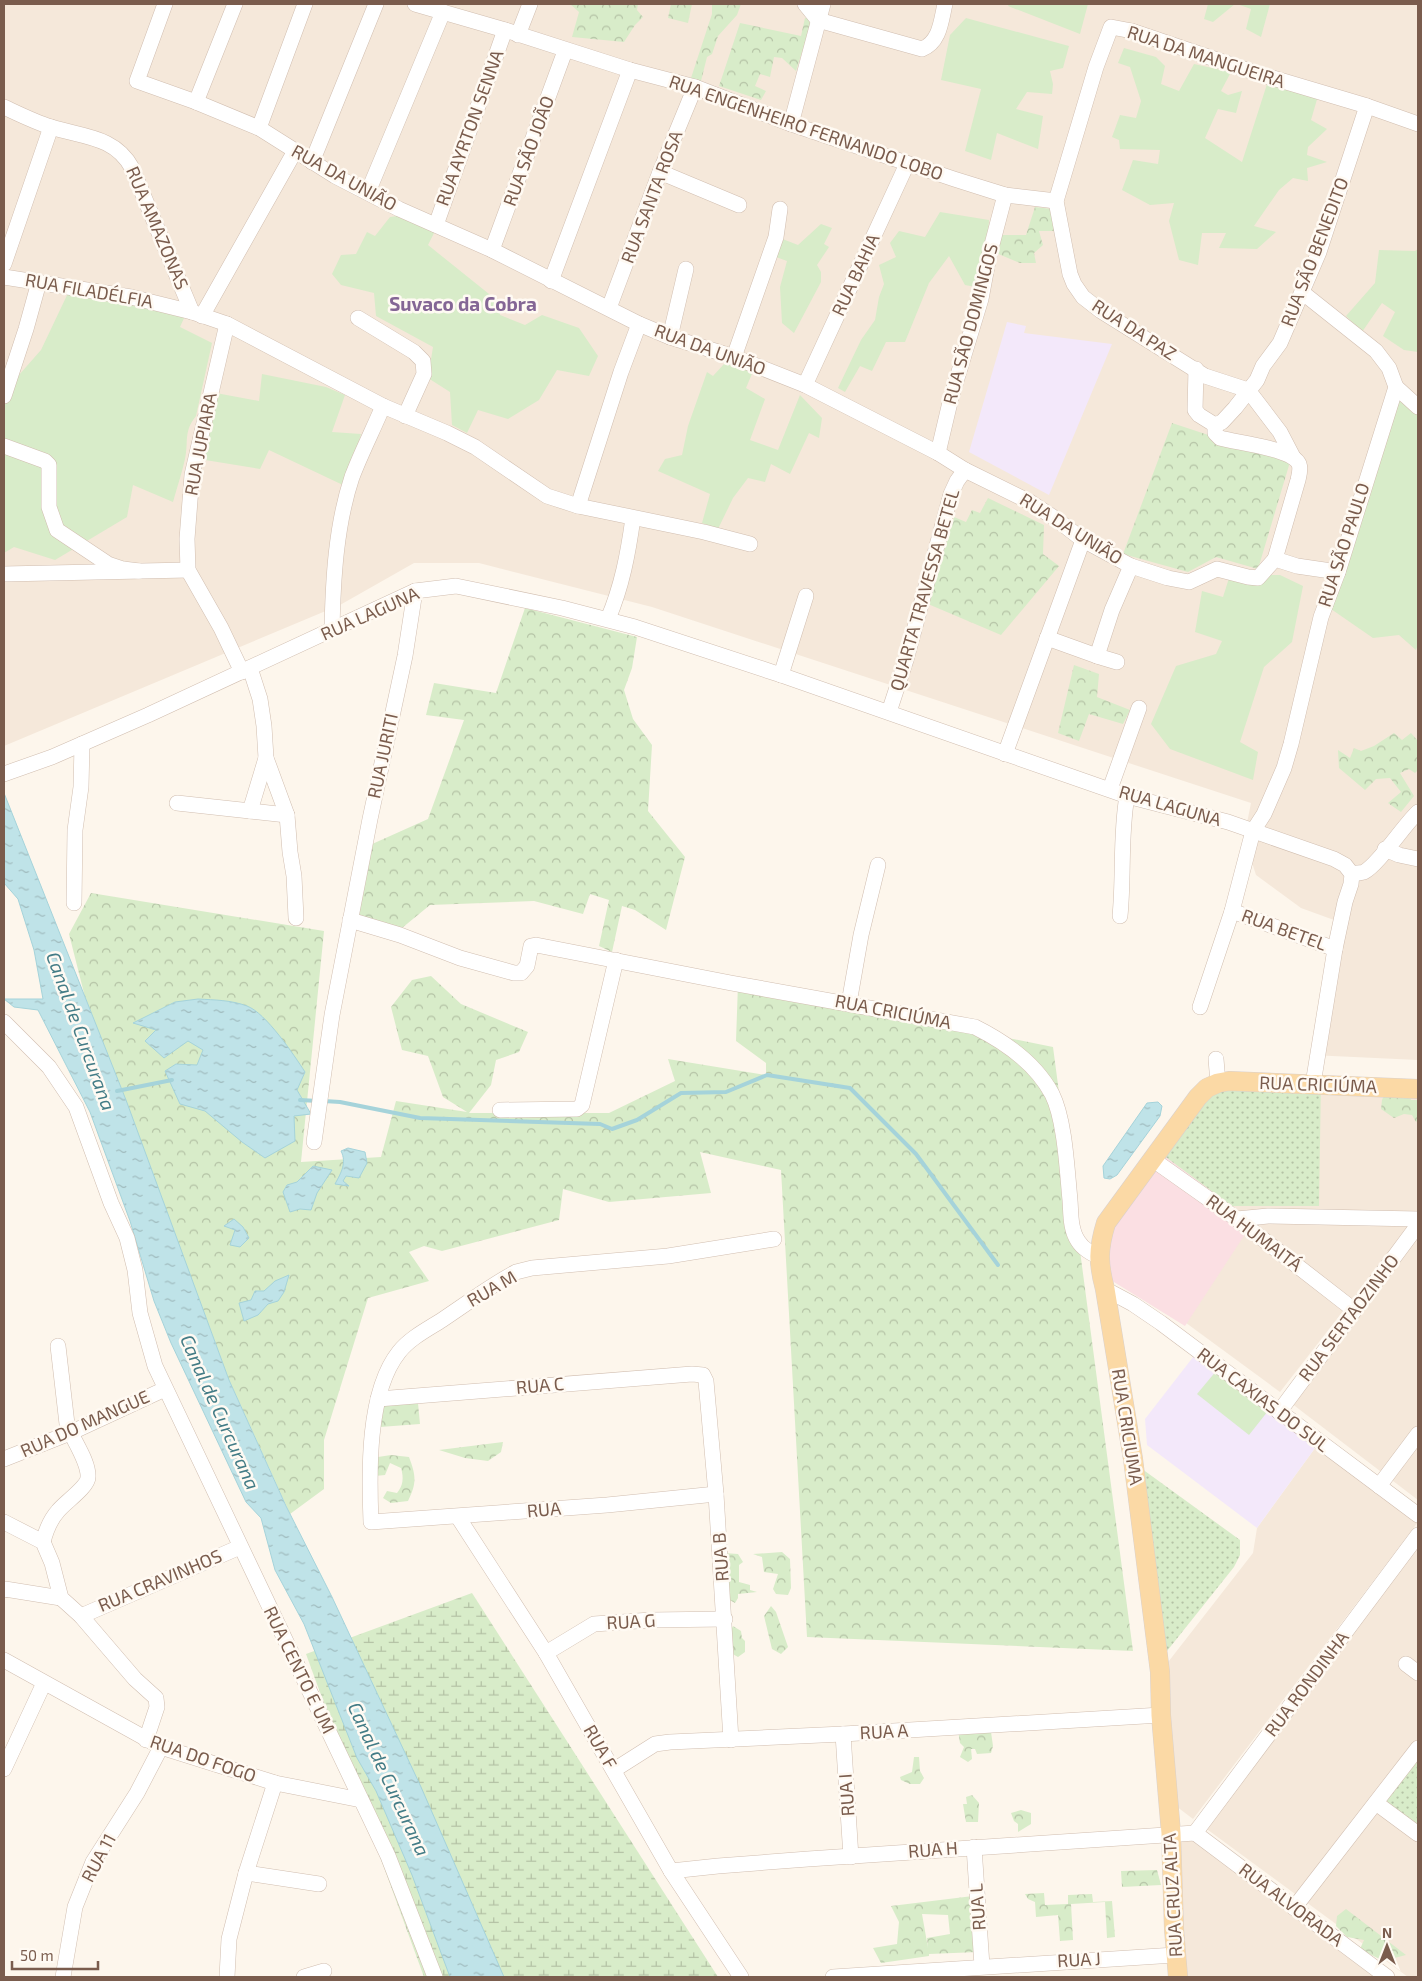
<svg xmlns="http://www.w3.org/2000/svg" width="1422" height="1981" font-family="'Exo 2',sans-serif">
	<defs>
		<pattern id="forest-crowns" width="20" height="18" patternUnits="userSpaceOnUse" patternTransform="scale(1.25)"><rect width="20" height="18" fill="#d8ecc9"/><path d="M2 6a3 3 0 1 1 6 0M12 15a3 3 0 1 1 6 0" fill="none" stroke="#b4c2a5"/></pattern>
		<pattern id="wetland-marsh" width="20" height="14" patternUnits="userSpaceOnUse" patternTransform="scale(1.25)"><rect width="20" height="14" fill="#d8ecc9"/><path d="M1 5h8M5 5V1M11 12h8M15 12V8" fill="none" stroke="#b4c2a5"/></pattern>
		<pattern id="park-dots" width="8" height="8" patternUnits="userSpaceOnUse" patternTransform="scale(1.25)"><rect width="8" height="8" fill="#d8ecc9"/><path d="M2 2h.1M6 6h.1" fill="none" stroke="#b4c2a5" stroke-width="1.8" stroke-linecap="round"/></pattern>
		<pattern id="water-ripples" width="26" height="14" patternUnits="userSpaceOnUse" patternTransform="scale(1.25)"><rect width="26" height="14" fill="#bfe3e8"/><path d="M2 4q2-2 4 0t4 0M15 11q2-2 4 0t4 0" fill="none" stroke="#a0bbbe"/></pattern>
	</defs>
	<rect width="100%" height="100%" fill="#fdf6ec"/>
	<g fill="#f5e8da">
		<path d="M4,4H1418V1060L1311,1055L1334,920L1301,908L1256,875L1244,838L1251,803L652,607L479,563H414L340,605L4,746Z"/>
		<path d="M1205,1094H1418V1215L1280,1392L1103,1262Z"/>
		<path d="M1418,1237V1500L1291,1403Z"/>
		<path d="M1318,1444L1418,1522L1193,1819L1172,1803L1165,1666L1253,1553L1257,1528Z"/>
		<path d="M1418,1539V1977H1408L1204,1827Z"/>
		<path d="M1188,1835L1380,1977H1189L1181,1971L1178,1841Z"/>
	</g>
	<g fill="#f3e8fa">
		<path d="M1007,322L1026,326L1024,333L1112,344L1049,495L969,452Z"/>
		<path d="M1197,1352L1318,1444L1257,1528L1147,1445L1145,1419Z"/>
	</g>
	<path fill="#fbdfe3" d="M1155,1149L1253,1222L1185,1326L1101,1274L1100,1248Z"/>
	<g fill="#d8ecc9">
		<path d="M1009,4H1088L1080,34L1008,6Z"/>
		<path d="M1208,4H1235L1213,22L1204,19Z"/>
		<path d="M1237,4H1270L1261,37L1246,29L1251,9Z"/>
		<path d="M966,18L1069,46L1063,68L1050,71L1053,84L1052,94L1027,92L1016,109L1043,116L1038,149L997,133L991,160L965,151L981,89L941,80L950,35Z"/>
		<path d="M1124,48L1156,57L1165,66L1161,84L1179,91L1194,64L1231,72L1221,91L1228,95L1242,91L1236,113L1218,109L1205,138L1242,162L1268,81L1318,96L1311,120L1327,129L1308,147L1307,155L1327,162L1307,168L1308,181L1293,178L1279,190L1254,226L1276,232L1257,249L1219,248L1226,233H1202L1198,265L1179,260L1169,221L1174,203L1150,205L1122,190L1133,160L1158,164L1160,150L1120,149L1119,140L1112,137L1120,115L1136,118L1141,101L1130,67L1118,63Z"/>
		<path d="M940,212L989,220L988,237L976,287L965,285L949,256L929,283L905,342H886L872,371L860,366L845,392L838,388L861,340L875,320L879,297L884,284L879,265L896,257L890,243L899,231L925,237Z"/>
		<path d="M404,215L435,231L428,245L499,302L500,315L525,325L542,315L579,328L598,356L589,376L557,370L539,400L508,419L478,410L467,433L452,425L450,392L428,378L433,347L376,316L374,293L341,285L332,274L341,255L356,254L367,232L375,236L390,217Z"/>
		<path d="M821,224L832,228L824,244L829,247L817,265L821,272V282L794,333L782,323L780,287L787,261L776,257L780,238L798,245Z"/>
		<path d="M1418,249V352L1404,350L1383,336L1395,312L1382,303L1362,332L1346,316L1375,283L1379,250L1415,251Z"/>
		<path d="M69,291L185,316L180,327L212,343L196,416C183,432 189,442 185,459C182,473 177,487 173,502L133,485L127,517L55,560L14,547L4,553V392L41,350Z"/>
		<path d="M724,364L754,369L746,388L765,399L750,440L778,450L800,395L822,418L819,438L809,433L790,474L771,464L765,482L748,478L733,498L718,529L702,523L710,494L658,471L665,459L682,455L688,426L707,372L713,376Z"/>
		<path d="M262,374L326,387L345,395L332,432L361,434L345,486L269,450L260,469L199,459L216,393L259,401Z"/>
		<path d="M1398,400L1418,415V644L1416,650L1399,635L1373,638L1331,609Z"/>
		<path d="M1230,575H1280L1303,586L1292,642L1264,667L1240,742L1258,752L1253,780L1170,749L1151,724L1176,666L1216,654L1222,641L1195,632L1202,591L1223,597Z"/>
		<path d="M1217,1370L1268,1411L1249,1435L1197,1394Z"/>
	</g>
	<g fill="url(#forest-crowns)" fill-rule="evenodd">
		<path d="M570,4H638L637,10L643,17L635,25L624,42L572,37L579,12Z"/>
		<path d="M671,4H692L688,23L668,18Z"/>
		<path d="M712,4H741L737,15L718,36L712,54L707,57L701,81L691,78L712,14Z"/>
		<path d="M805,18L812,20L796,71L782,58L774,57L770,77L760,74L755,86L766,91L761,100L719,86L740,23L801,36Z"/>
		<path d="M1035,207L1051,209L1057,231H1039L1043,245L1034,253L1036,263H1020L996,253L1002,235H1026Z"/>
		<path d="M1172,423L1290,462L1258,569L1216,557L1188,572L1123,554Z"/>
		<path d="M988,498L1044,525L1043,554L1059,566L1001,635L928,604L925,615L954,517L966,522L972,510L980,513Z"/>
		<path d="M525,608L637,637L632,668L624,690L633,719L652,745L648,811L685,857L666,930L635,910L622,906L612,952L599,946L609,900L590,894L583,914L534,901L430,905L402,928L357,916L370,845L428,819L464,720L426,715L434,683L496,693Z"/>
		<path d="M1074,665L1099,674L1097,697L1130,710L1123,724L1089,714L1079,741L1058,733Z"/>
		<path d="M1394,733L1402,740L1411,733L1418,741V770L1415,773L1409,769L1400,773L1414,796L1401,812L1388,803L1401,792L1390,778L1376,779L1365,790L1339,768L1338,750L1350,758L1354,748L1361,751L1374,746Z"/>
		<path d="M91,893L324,931L301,1162L381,1157L396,1101L467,1112L443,1097L428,1056L402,1050L391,1007L412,980L431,976L461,1004L528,1032L519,1052L496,1060L491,1085L469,1113H609L675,1081L668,1059L766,1075V1063L736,1041L738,984L1053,1047L1133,1651L807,1637L781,1170L700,1152L711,1193L609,1202L563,1189L559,1220L442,1251L424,1246L409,1252L429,1281L368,1298L324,1440V1489L290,1514L229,1380L85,997L69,934Z"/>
		<path d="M1386,1091H1408L1411,1100H1418V1120L1416,1122L1412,1115L1404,1114L1394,1118L1381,1109L1382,1100Z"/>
		<path d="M417,1393L420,1424L380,1427L385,1394Z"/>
		<path d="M503,1442L501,1452L488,1461L465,1458L439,1450Z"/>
		<path d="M391,1455L409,1457C416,1476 417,1483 408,1501L391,1503L383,1498L387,1491L397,1493C403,1486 404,1478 401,1468L390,1463L385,1475L375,1476L378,1457Z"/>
		<path d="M782,1552L790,1559L791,1588L788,1595L776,1594L773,1589L778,1574L764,1572L762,1557L753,1554Z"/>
		<path d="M724,1553L738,1554L743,1562L739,1565V1582L750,1585V1590L757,1592L738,1594V1598L735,1603L726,1598Z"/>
		<path d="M771,1606L776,1612L788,1647L781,1654L772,1649L764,1616Z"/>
		<path d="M733,1626L741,1631L742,1638L745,1641V1652L738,1657L729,1652L728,1636Z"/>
		<path d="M958,1730L991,1732L993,1746L991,1753L977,1754L975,1749H971L972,1759L968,1762L960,1757L964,1747L960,1743Z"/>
		<path d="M914,1757H919L920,1771L924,1778L920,1784H910L901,1780L900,1777L912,1772Z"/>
		<path d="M972,1795L979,1803L978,1822H966L963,1804H967L966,1797Z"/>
		<path d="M1021,1810L1031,1813V1824L1018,1832V1824L1014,1821L1011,1813Z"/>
		<path d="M1157,1870L1161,1885L1122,1887L1121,1871Z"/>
		<path d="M1044,1893L1045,1905L1068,1904V1895L1092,1894L1093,1902L1112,1901L1115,1937L1107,1938L1105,1902L1071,1904L1073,1940L1060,1941L1058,1915L1036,1917L1035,1902L1028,1899L1025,1894Z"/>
		<path d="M973,1896L978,1952L929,1954V1956L881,1963L873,1948L897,1944L899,1922L891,1906ZM922,1914L948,1915L950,1934L927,1938L928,1948Z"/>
		<path d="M1346,1909L1406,1955L1383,1961L1360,1949L1364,1940L1347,1937L1336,1926L1337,1916Z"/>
	</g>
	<path fill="url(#wetland-marsh)" d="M472,1593L718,1977H424L306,1654Z"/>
	<g fill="url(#park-dots)">
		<path d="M1211,1080H1321L1319,1206H1232L1155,1149Z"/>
		<path d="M1138,1466L1240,1540V1555L1234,1567L1163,1656Z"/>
		<path d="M1418,1748V1834L1376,1803Z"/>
	</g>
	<g fill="url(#water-ripples)" stroke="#a5d3da">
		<path d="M4,793L126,1100L229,1380L286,1506L332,1597L421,1787L504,1977H450L412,1875L376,1791L357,1758L304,1624L275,1570L261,1518L246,1502L171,1343L154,1301L130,1221L90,1112L38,1010L14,1007L4,999H43L34,950L18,899L4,883Z"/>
		<path d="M198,999C215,1000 231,1000 247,1006C266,1013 294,1055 305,1072L297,1090L311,1114L294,1116L295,1141L265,1158L242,1142L205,1111L180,1104L165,1071L176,1064L197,1065L203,1050L188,1041L164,1058L145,1041L156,1030L133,1023L175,1002Z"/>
		<path d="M1158,1102L1162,1106L1160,1116L1117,1175L1110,1179L1104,1178L1103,1166L1147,1103Z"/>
		<path d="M348,1148L365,1152L367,1163L359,1178L346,1176L343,1181L349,1186L335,1184C341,1173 347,1163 341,1151Z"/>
		<path d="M313,1166L332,1170L317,1193L311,1210L300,1209L290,1212L283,1192L287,1185L297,1182Z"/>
		<path d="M234,1219L243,1227L249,1238L240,1247L230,1245L235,1230L224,1226Z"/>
		<path d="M289,1275L284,1292L278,1301L268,1304L258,1315L244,1321L239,1303L251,1300L255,1291H264L275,1281Z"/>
	</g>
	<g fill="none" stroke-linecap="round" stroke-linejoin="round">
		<g stroke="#a5d3da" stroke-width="4">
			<path d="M117,1091L172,1080"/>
			<path d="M300,1100L318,1101"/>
			<path d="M324,1101L340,1102L420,1118L600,1124L612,1129L637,1120L681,1093L726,1092L767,1075L850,1088L916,1154L998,1265"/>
		</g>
		<g stroke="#d1beb0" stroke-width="16">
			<g id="minor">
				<path d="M165,4L137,81L196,102L259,128L335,176L399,209L492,250L639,324L670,337L734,357L805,385L938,453L965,470L1030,502L1056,519L1083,540L1131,566L1168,578L1189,582L1217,569L1248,577L1258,578L1275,559L1297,566L1338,572"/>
				<path d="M415,4L505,30L630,70L695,87L791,124L954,179L1005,195L1056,201"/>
				<path d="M805,4L818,20L922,49C940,42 941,21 945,4"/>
				<path d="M518,35L530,4"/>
				<path d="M196,102L235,4"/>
				<path d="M4,107C19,114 35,122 51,127C82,137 115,136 132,168L192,312"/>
				<path d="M791,124L823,4"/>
				<path d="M259,128L305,4"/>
				<path d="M312,162L376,4"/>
				<path d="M660,172L739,205"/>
				<path d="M368,192L443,12"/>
				<path d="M436,225L505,30"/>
				<path d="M492,250L565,51"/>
				<path d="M4,264L51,127"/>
				<path d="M4,277L131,297L192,312L227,324L383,406L447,433L475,447L547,496L578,506L704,532L750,544"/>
				<path d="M551,281L630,70"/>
				<path d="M609,308L660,172L695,87"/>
				<path d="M202,316L295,151"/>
				<path d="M358,318L414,352L423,361L424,374L405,416"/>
				<path d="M227,324L192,475L187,539L188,570L221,628L242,672"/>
				<path d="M670,337L686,269"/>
				<path d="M734,357L776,237L780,209"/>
				<path d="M1196,369L1195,410L1199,415L1215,425"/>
				<path d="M805,385L907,164"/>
				<path d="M1396,387L1418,407"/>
				<path d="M1248,390L1205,376L1101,311L1083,297L1074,284L1070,274L1056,201L1096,67L1111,27L1132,31L1256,73L1367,106L1418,124"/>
				<path d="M1248,390L1280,432L1293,457"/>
				<path d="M4,396L26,329L39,282"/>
				<path d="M4,446L45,461L49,465V507L57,530L108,564L123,569L139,571"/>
				<path d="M938,453L951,398L981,299L989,256L1005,195"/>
				<path d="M578,506L621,372L639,324"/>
				<path d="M1275,559L1298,480C1299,475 1301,469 1299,464C1292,448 1237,443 1220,438L1215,433V425L1222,422L1235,408L1257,380L1263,366L1280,343L1319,252L1367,106"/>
				<path d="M4,574L188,570"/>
				<path d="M608,619C622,586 628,554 633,518"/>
				<path d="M332,630C333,579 336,525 352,477C361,453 373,430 383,406"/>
				<path d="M1047,638L1097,656"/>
				<path d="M1117,662L1097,656L1112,610L1131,566"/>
				<path d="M250,668L260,699L264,726L266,758L287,815L290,852L294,876L296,918"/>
				<path d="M781,675L806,596"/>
				<path d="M889,712L906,660L951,494L957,481L965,470"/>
				<path d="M1005,754L1083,540"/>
				<path d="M4,774L52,757L148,715L415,591L456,586L562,608L635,627L781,675L1127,796L1228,822L1334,859L1345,865L1352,874L1351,884L1345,902L1335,949L1313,1084"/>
				<path d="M1110,789L1139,708"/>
				<path d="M177,803L287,815"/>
				<path d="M250,811L266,758"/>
				<path d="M1385,849L1399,855L1418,859"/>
				<path d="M1352,874C1356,873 1361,873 1364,872C1379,864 1403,826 1418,812"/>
				<path d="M74,903L75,830L81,787L82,744"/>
				<path d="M1232,911L1335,949"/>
				<path d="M1120,916C1124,876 1120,836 1127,796"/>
				<path d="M350,920L400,935L460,958L514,973H521L527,966L531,946L536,945L731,983L975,1027C1005,1042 1036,1064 1052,1094C1065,1120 1067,1170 1070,1200C1071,1213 1070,1229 1078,1241C1083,1249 1091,1253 1099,1257"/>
				<path d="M849,1003L861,935L878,865"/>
				<path d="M1200,1007L1232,911L1253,831L1264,814L1284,768L1291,744L1321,617L1338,572L1396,387L1389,368L1376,351L1303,293"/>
				<path d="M4,1022L49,1067L76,1107L111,1203L127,1238L135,1270L140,1313L155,1366L388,1856L435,1977"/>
				<path d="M1216,1059L1218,1083"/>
				<path d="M500,1110L577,1109L582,1105L616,960"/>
				<path d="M314,1142L332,1015L370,819L405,656L415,591"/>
				<path d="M1152,1159L1237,1219L1354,1310"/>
				<path d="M1237,1219L1268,1216L1418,1219"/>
				<path d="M1105,1289L1133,1304L1161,1323L1418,1515"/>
				<path d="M378,1399L692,1374L703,1375L706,1381L716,1494L731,1740"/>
				<path d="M1279,1412L1418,1225"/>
				<path d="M4,1459L70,1433L165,1389"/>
				<path d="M1379,1486L1418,1434"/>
				<path d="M716,1494L607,1505L371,1522C369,1473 367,1392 399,1352C410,1338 428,1329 442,1320C466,1304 490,1286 516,1272L532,1268L668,1256L774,1239"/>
				<path d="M458,1517L546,1653L671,1871L741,1977"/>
				<path d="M4,1522L43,1542L52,1563L61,1598L81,1616L135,1679L156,1698L157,1707L146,1740"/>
				<path d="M43,1542C46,1530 50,1520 58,1511C64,1503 88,1487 88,1477C89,1461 72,1439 67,1424L58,1346"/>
				<path d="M4,1590L5,1589L61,1598"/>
				<path d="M81,1616L240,1547"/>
				<path d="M546,1653L594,1624L651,1620L725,1619"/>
				<path d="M4,1660L161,1747L275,1783L361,1800"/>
				<path d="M1406,1664L1418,1673"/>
				<path d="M843,1734L851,1857"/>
				<path d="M4,1769L44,1683"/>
				<path d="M614,1770L655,1744L670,1742L843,1734L1161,1715"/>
				<path d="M1376,1803L1418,1834"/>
				<path d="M1195,1833L1418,1535"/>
				<path d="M1195,1833L1387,1977"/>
				<path d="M974,1847L982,1966"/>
				<path d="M671,1871L718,1866L808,1859L1195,1833"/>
				<path d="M246,1873L319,1884"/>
				<path d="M1294,1908L1418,1748"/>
				<path d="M63,1977L75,1907L93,1862L137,1793L161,1747"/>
				<path d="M227,1977L229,1939L246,1873L275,1783"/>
				<path d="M304,1977L324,1971"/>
				<path d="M833,1977L1175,1955"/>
			</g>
		</g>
		<g stroke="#dad1cd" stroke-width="20">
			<path id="major" d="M1178,1977L1174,1929L1171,1833L1161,1715L1160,1672L1133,1459L1105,1289C1098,1263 1098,1249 1106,1223L1198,1097L1207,1088L1218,1083L1229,1081L1418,1089"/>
		</g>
		<use href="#minor" stroke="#fff" stroke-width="15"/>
		<use href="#major" stroke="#fbd9a5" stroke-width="19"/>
	</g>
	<g text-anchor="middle" stroke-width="5" stroke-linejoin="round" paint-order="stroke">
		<g font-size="18" fill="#7a5c4d" stroke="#fffaf3">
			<text transform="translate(1206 57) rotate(18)" y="6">RUA DA MANGUEIRA</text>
			<text transform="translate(470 128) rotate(-70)" y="6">RUA AYRTON SENNA</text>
			<text transform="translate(806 128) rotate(19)" y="6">RUA ENGENHEIRO FERNANDO LOBO</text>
			<text transform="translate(529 151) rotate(-70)" y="6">RUA SÃO JOÃO</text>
			<text transform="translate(344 178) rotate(29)" y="6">RUA DA UNIÃO</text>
			<text transform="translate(652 197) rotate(-69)" y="6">RUA SANTA ROSA</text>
			<text transform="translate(157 228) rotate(67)" y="6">RUA AMAZONAS</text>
			<text transform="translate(1315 252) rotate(-69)" y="6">RUA SÃO BENEDITO</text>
			<text transform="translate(856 275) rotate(-65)" y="6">RUA BAHIA</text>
			<text transform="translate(89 291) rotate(10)" y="6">RUA FILADÉLFIA</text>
			<text transform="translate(971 324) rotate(-75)" y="6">RUA SÃO DOMINGOS</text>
			<text transform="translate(1134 330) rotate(33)" y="6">RUA DA PAZ</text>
			<text transform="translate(710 350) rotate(20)" y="6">RUA DA UNIÃO</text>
			<text transform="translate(201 444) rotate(-79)" y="6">RUA JUPIARA</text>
			<text transform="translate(1071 529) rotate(32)" y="6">RUA DA UNIÃO</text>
			<text transform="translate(1344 545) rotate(-72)" y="6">RUA SÃO PAULO</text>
			<text transform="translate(925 590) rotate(-74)" y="6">QUARTA TRAVESSA BETEL</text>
			<text transform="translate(370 614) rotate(-24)" y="6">RUA LAGUNA</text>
			<text transform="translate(383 756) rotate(-78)" y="6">RUA JURITI</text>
			<text transform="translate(1170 806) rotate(16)" y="6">RUA LAGUNA</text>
			<text transform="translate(1284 930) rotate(20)" y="6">RUA BETEL</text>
			<text transform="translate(893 1012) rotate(11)" y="6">RUA CRICIÚMA</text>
			<text transform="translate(1318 1085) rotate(2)" y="6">RUA CRICIÚMA</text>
			<text transform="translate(1254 1233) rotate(37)" y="6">RUA HUMAITÁ</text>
			<text transform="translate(492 1289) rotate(-30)" y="6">RUA M</text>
			<text transform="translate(1349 1318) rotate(-53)" y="6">RUA SERTAOZINHO</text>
			<text transform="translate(540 1386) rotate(-5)" y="6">RUA C</text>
			<text transform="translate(1263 1400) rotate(37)" y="6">RUA CAXIAS DO SUL</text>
			<text transform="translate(85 1424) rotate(-24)" y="6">RUA DO MANGUE</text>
			<text transform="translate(1127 1427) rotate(81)" y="6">RUA CRICIUMA</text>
			<text transform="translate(544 1510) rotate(-5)" y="6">RUA</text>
			<text transform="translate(721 1557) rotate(-94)" y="6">RUA B</text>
			<text transform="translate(160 1581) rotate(-23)" y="6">RUA CRAVINHOS</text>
			<text transform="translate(631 1622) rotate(-3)" y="6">RUA G</text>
			<text transform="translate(299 1670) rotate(64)" y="6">RUA CENTO E UM</text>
			<text transform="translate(1307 1684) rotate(-53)" y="6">RUA RONDINHA</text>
			<text transform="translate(884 1732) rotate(-3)" y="6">RUA A</text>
			<text transform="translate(600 1747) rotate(60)" y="6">RUA F</text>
			<text transform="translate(203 1759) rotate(19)" y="6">RUA DO FOGO</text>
			<text transform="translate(847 1795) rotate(-94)" y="6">RUA I</text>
			<text transform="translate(933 1850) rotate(-4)" y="6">RUA H</text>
			<text transform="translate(99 1858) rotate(-62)" y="6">RUA 11</text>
			<text transform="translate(1173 1895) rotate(-93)" y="6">RUA CRUZ ALTA</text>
			<text transform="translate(1291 1905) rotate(37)" y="6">RUA ALVORADA</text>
			<text transform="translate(978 1907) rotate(-94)" y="6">RUA L</text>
			<text transform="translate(1079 1960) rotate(-3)" y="6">RUA J</text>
		</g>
		<g font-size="19" font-weight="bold" fill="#846695" stroke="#fffaf3">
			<text x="463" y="311">Suvaco da Cobra</text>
		</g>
		<g font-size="19" font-style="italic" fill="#437c86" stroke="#fffaf3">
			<text transform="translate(81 1031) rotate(70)" y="7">Canal de Curcurana</text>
			<text transform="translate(220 1412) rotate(66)" y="7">Canal de Curcurana</text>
			<text transform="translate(389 1779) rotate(65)" y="7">Canal de Curcurana</text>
		</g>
	</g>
	<rect width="1422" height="1981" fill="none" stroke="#7a5c4d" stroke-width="10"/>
	<g transform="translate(1387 1946)" stroke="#fffaf3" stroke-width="4" paint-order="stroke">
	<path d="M0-4L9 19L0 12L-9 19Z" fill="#7a5c4d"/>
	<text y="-8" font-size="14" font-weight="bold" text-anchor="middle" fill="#7a5c4d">N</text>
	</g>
	<path d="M12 1961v8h86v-8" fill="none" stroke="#7a5c4d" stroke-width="2.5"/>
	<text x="20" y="1961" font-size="15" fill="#7a5c4d" stroke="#fffaf3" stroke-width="4" paint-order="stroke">50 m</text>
</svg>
